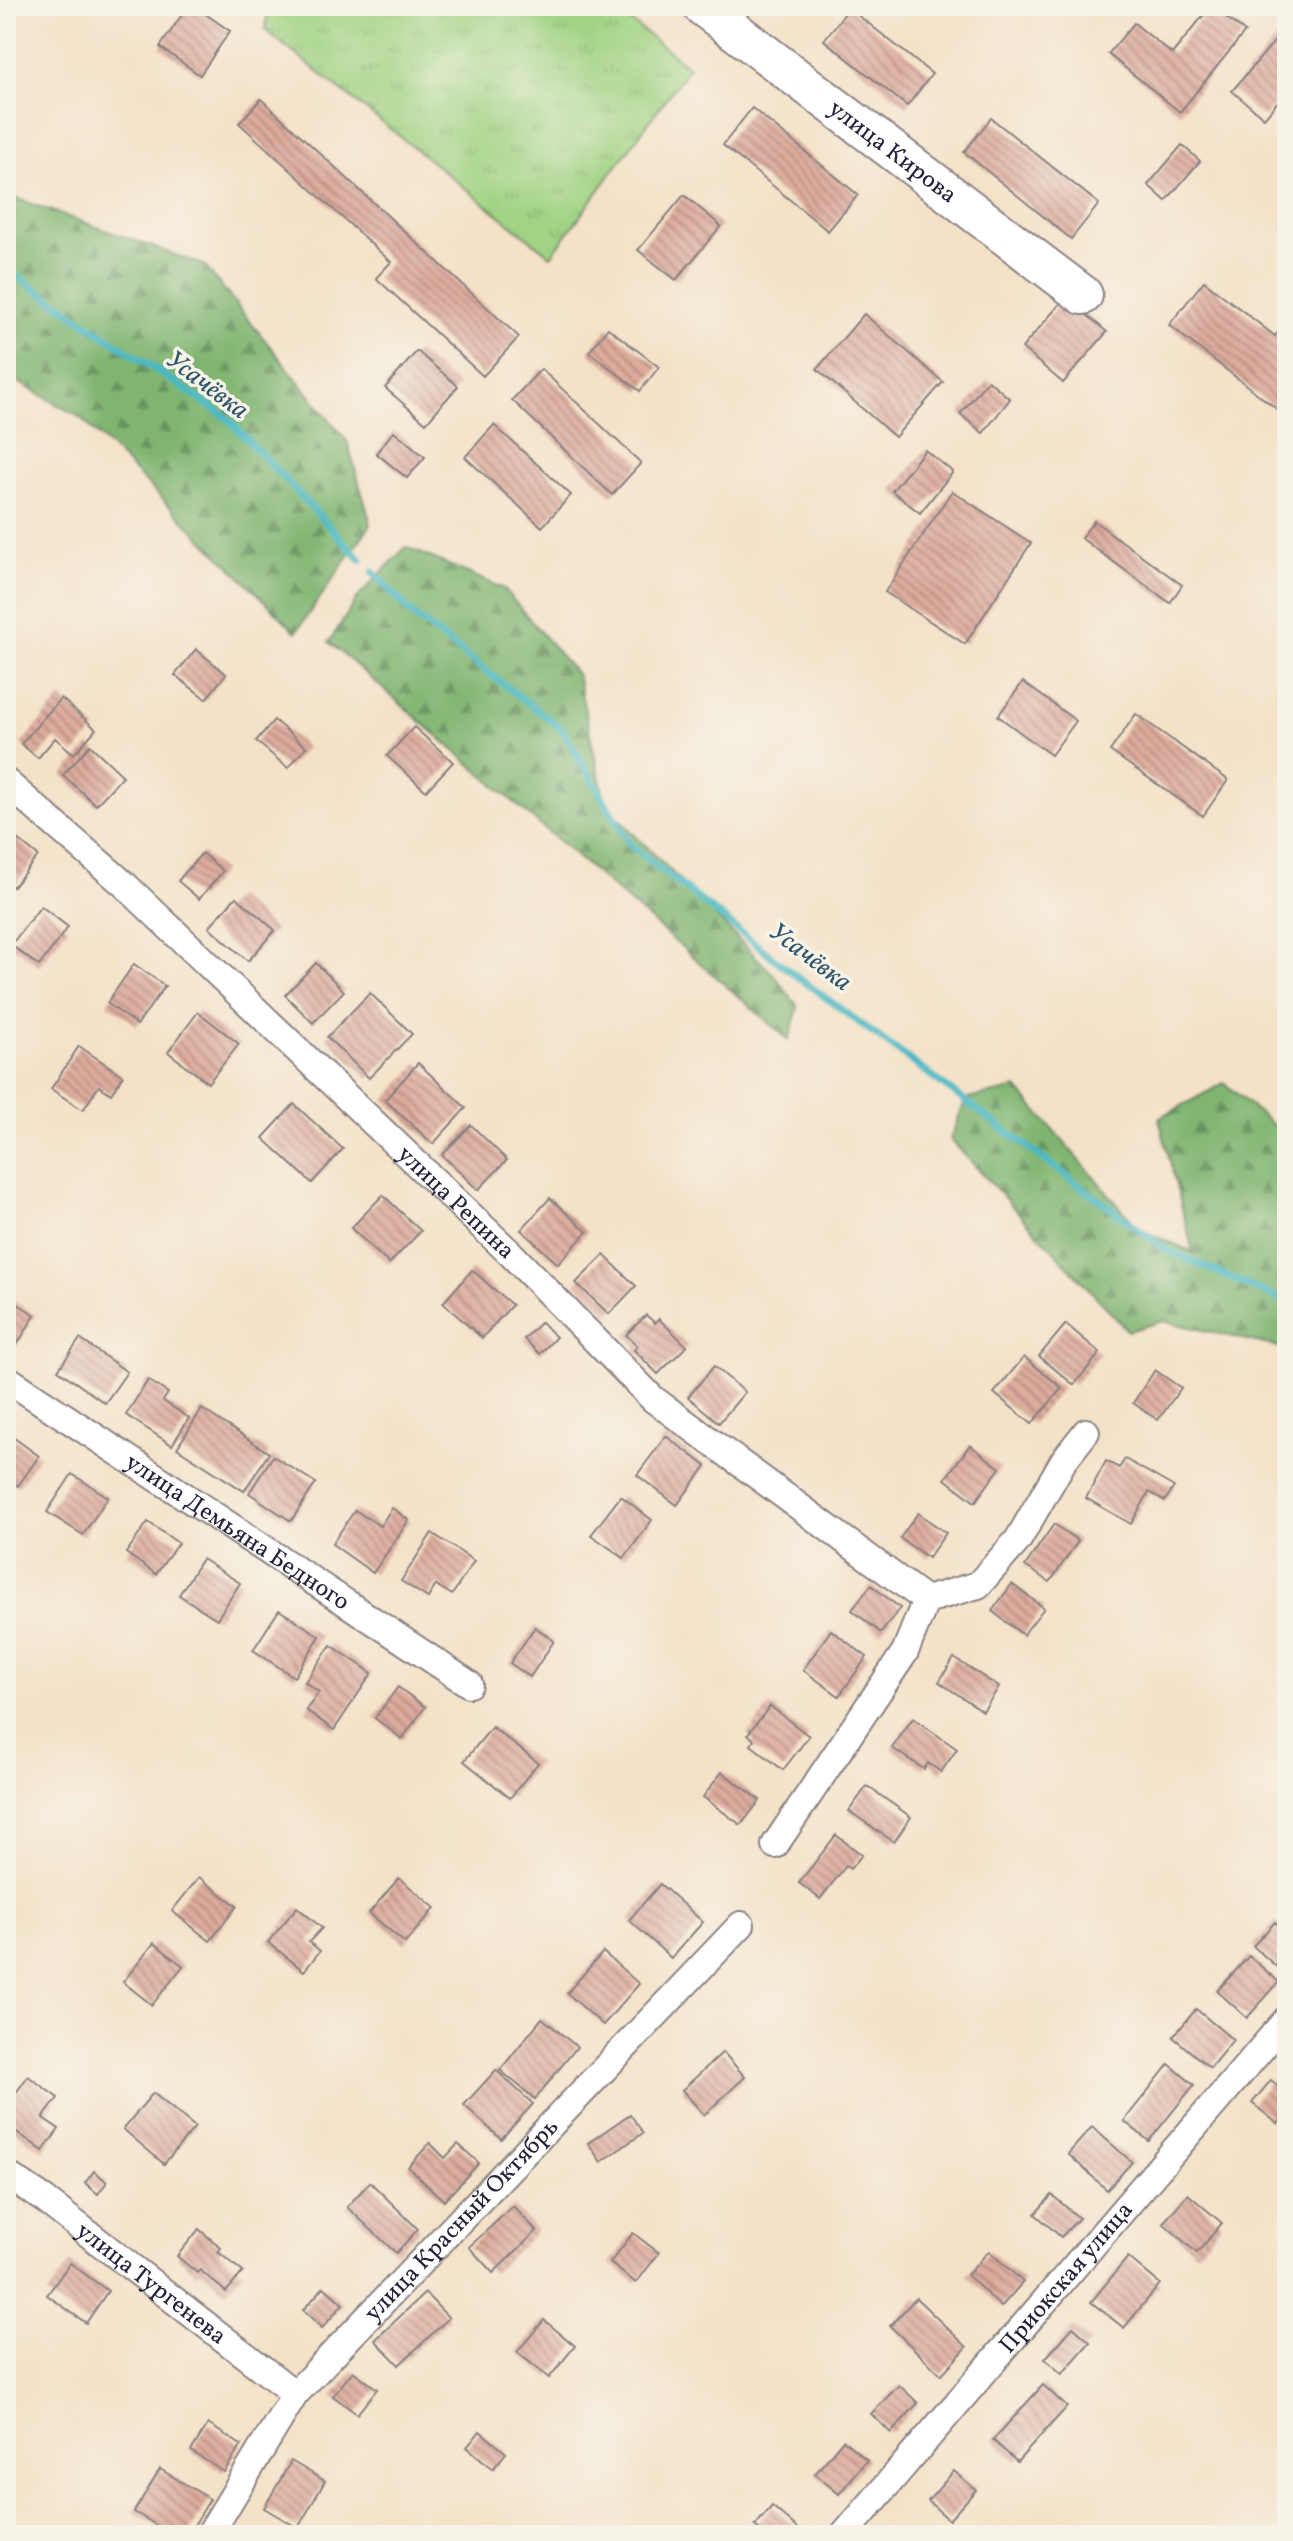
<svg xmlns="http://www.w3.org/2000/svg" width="1293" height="2541" font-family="Vollkorn,serif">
	<defs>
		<pattern id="grass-tufts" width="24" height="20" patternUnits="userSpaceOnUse" patternTransform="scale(2)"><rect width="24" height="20" fill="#a0d383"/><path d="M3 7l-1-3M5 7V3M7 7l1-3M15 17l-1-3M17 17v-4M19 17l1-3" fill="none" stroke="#8ab572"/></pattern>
		<pattern id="forest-firs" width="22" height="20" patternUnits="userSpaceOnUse" patternTransform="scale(2)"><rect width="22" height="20" fill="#80b571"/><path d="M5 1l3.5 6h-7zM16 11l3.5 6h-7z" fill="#68935e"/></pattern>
		<pattern id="building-back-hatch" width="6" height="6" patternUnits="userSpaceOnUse" patternTransform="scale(2)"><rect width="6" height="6" fill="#ddac9d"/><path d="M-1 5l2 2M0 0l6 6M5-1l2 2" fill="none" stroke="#b38c81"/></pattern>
	</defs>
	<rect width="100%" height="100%" fill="#f7f3e8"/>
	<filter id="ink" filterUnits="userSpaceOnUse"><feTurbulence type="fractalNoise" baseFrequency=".0125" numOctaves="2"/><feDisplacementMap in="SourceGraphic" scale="16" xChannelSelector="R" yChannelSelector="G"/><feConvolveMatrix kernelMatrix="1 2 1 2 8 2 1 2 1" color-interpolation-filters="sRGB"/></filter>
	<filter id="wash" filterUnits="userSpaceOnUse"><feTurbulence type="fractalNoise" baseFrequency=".006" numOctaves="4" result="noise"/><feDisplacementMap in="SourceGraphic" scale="32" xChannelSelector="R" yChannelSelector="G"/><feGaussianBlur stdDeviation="1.8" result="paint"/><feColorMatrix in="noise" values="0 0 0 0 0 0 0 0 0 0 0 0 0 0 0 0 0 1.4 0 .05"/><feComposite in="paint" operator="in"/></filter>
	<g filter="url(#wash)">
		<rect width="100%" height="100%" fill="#f4e2c8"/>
		<path fill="url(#grass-tufts)" stroke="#617a5f" stroke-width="2" d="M269,6H611L689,67L551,256L265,30Z"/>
		<g fill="url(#forest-firs)" stroke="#516c56" stroke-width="2">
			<path d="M6,192L15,198L204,265L347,441L371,524L296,632L81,418L6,375Z"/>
			<path d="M406,547L503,588L577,675L606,806L775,976L798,1007L789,1040L329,642L359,596Z"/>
			<path d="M1224,1083L1287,1137V1349L1163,1321L1128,1331L950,1139L966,1099L1017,1088L1139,1229L1193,1252L1159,1118Z"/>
		</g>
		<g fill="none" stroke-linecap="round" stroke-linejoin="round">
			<g stroke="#4ab8c3" stroke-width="7">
				<path d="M6,269L226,417L361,560"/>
				<path d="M373,572L414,616L562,729L631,846L799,978L1168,1251L1287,1302"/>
			</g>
		</g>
		<g id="blocks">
			<g fill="url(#building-back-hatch)">
				<path d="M188,6H194L230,31L200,75L160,47Z"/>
				<path d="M1211,6L1245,32L1180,112L1108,54L1134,23L1172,54Z"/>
				<path d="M849,8L932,74L907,106L824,40Z"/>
				<path d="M1278,37L1287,45V91L1264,118L1232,91Z"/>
				<path d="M261,99L519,337L483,376L376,278L391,262L239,123Z"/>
				<path d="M752,108L858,195L828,231L723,145Z"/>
				<path d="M991,118L1099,204L1071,239L964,152Z"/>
				<path d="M1182,145L1200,161L1166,201L1148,185Z"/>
				<path d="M684,195L721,226L676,280L638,250Z"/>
				<path d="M1204,281L1275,336L1287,321V417L1169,325Z"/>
				<path d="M1066,297L1107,332L1063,383L1022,348Z"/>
				<path d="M864,314L943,382L895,437L817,369Z"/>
				<path d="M608,328L659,367L640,391L589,352Z"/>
				<path d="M417,351L458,386L426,423L385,388Z"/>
				<path d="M541,369L641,463L612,495L512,400Z"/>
				<path d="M988,380L1010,399L983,433L960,414Z"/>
				<path d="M494,425L571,495L542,527L465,457Z"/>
				<path d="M394,431L425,457L407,478L376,453Z"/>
				<path d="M925,450L953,472L920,513L892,491Z"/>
				<path d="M952,491L1031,543L965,644L885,592Z"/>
				<path d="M1094,521L1182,585L1170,603L1081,538Z"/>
				<path d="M196,649L226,674L206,699L175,675Z"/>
				<path d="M1023,682L1076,721L1051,755L998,716Z"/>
				<path d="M61,698L96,729L74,754L55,738L38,758L21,744Z"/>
				<path d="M1136,714L1228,780L1203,816L1110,751Z"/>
				<path d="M274,720L306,747L288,768L256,741Z"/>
				<path d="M414,727L453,762L426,791L387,756Z"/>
				<path d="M90,745L123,776L96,805L63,775Z"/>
				<path d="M6,830L38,856L13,887L6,881Z"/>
				<path d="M202,853L223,871L199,899L178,881Z"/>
				<path d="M236,897L275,930L248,961L209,927Z"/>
				<path d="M41,906L68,927L39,966L11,945Z"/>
				<path d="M316,963L344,991L313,1023L285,995Z"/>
				<path d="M134,964L165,986L137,1025L107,1003Z"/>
				<path d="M370,993L412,1034L369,1078L327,1037Z"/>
				<path d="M198,1012L239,1044L208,1083L168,1052Z"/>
				<path d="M79,1046L123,1076L111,1094L99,1086L83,1110L51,1089Z"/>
				<path d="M418,1063L466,1108L433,1144L385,1100Z"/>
				<path d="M294,1104L343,1149L312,1183L263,1138Z"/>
				<path d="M471,1125L507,1160L478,1190L442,1155Z"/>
				<path d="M383,1195L421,1231L389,1264L351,1228Z"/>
				<path d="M550,1198L587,1232L558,1264L521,1230Z"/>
				<path d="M604,1255L636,1286L609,1314L576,1283Z"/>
				<path d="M472,1270L512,1305L482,1338L443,1303Z"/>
				<path d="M6,1296L35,1315L17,1345L6,1338Z"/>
				<path d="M646,1315L655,1323L659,1319L687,1346L658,1374L634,1350L638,1346L626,1335Z"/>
				<path d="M541,1322L556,1337L540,1354L524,1339Z"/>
				<path d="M1066,1324L1100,1353L1074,1385L1039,1356Z"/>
				<path d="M80,1339L127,1372L105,1403L58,1370Z"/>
				<path d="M1024,1357L1062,1388L1032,1424L994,1393Z"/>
				<path d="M714,1366L745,1392L719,1423L688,1397Z"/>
				<path d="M1155,1370L1181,1388L1158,1420L1133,1403Z"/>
				<path d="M148,1380L168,1393L163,1401L189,1418L172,1445L126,1415Z"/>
				<path d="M202,1409L269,1453L244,1491L177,1448Z"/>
				<path d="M10,1435L39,1456L18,1486L6,1478V1441Z"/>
				<path d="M666,1436L706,1466L677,1505L637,1475Z"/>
				<path d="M970,1445L1000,1468L975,1502L945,1479Z"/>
				<path d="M273,1456L316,1483L291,1521L249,1493Z"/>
				<path d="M1125,1459L1174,1487L1165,1501L1149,1492L1131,1524L1086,1498L1106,1461L1119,1468Z"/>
				<path d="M72,1474L108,1497L83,1535L47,1512Z"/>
				<path d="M621,1496L652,1520L624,1558L591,1535Z"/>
				<path d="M392,1508L409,1520L373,1573L332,1544L355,1510L380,1526Z"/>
				<path d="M918,1513L946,1533L928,1558L900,1538Z"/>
				<path d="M148,1522L178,1543L156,1574L126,1553Z"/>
				<path d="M1054,1524L1078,1541L1050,1582L1025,1566Z"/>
				<path d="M432,1533L474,1561L452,1595L436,1585L428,1598L401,1581Z"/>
				<path d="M202,1559L240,1583L217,1619L179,1595Z"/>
				<path d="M1012,1584L1044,1608L1023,1635L992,1611Z"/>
				<path d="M871,1585L900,1608L881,1633L852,1610Z"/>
				<path d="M279,1610L320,1636L294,1677L253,1650Z"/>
				<path d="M535,1627L554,1641L530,1677L510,1663Z"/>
				<path d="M831,1630L867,1657L839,1696L803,1670Z"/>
				<path d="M331,1645L372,1673L334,1730L306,1710L319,1692L305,1682Z"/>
				<path d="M954,1658L999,1687L983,1711L939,1682Z"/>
				<path d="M398,1687L425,1707L402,1739L375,1718Z"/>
				<path d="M770,1706L809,1736L783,1770L751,1745L754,1740L748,1734Z"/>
				<path d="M913,1718L957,1749L941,1772L928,1763L924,1769L892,1748Z"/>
				<path d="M492,1727L538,1763L510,1798L464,1761Z"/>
				<path d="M722,1772L760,1800L741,1825L703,1797Z"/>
				<path d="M867,1786L911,1817L894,1842L849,1811Z"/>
				<path d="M836,1835L862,1855L850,1869L846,1866L820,1899L799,1883Z"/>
				<path d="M199,1877L237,1906L210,1941L172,1911Z"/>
				<path d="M399,1878L435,1908L405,1943L369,1913Z"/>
				<path d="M660,1884L703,1922L671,1958L629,1920Z"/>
				<path d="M297,1907L322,1928L309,1942L320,1951L304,1971L268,1942Z"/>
				<path d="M1275,1922L1287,1933V1976L1253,1946Z"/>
				<path d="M154,1943L183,1966L152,2005L123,1982Z"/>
				<path d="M603,1952L639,1984L603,2025L567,1993Z"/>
				<path d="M1249,1956L1279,1982L1247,2018L1217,1991Z"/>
				<path d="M1196,2009L1233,2040L1210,2068L1173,2037Z"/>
				<path d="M542,2018L577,2047L535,2099L500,2070Z"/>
				<path d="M723,2052L745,2077L704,2115L682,2090Z"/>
				<path d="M1169,2064L1194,2085L1149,2141L1124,2121Z"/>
				<path d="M496,2070L533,2104L501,2139L464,2105Z"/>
				<path d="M28,2076L58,2098L43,2118L59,2129L43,2151L6,2124V2107Z"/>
				<path d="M1271,2080L1287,2094V2113L1278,2124L1252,2103Z"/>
				<path d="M153,2093L195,2127L164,2164L123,2129Z"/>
				<path d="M630,2114L643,2133L601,2162L588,2143Z"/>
				<path d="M1092,2127L1132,2162L1107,2190L1068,2154Z"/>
				<path d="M430,2143L445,2158L458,2144L479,2163L444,2201L408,2167Z"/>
				<path d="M94,2171L107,2182L98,2194L85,2183Z"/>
				<path d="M370,2182L418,2229L396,2253L347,2207Z"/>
				<path d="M1188,2194L1222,2223L1197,2253L1163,2223Z"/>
				<path d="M1052,2195L1079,2218L1061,2237L1035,2214Z"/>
				<path d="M513,2206L537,2231L493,2273L469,2247Z"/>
				<path d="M199,2229L221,2248L218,2252L243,2272L226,2292L200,2270L197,2273L177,2256Z"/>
				<path d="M633,2233L659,2253L636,2283L610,2263Z"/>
				<path d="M989,2251L1023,2282L1001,2307L967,2275Z"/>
				<path d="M1128,2257L1160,2284L1124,2328L1091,2302Z"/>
				<path d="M70,2263L108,2291L86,2323L47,2295Z"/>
				<path d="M324,2287L343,2304L322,2328L303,2310Z"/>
				<path d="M425,2293L449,2318L399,2365L375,2340Z"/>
				<path d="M916,2298L967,2347L941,2375L890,2326Z"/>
				<path d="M544,2320L575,2346L549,2378L517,2352Z"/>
				<path d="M1073,2327L1090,2342L1062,2374L1045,2359Z"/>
				<path d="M353,2371L377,2389L357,2414L333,2396Z"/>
				<path d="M899,2385L918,2403L891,2433L871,2414Z"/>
				<path d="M1043,2385L1067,2407L1017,2462L993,2440Z"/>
				<path d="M208,2424L241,2445L224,2472L191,2451Z"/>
				<path d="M480,2431L506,2453L493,2469L467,2447Z"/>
				<path d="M843,2440L867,2460L839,2494L815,2474Z"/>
				<path d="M291,2461L325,2481L298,2528L264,2508Z"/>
				<path d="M160,2469L210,2499L188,2535H173L134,2512Z"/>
				<path d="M954,2471L976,2490L949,2520L928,2501Z"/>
				<path d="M772,2506L801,2531L797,2535H766L755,2526Z"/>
			</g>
		</g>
	</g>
	<g filter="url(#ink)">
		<use href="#blocks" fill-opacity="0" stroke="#8b8282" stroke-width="2"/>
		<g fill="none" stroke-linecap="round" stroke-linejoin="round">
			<g stroke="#8b8282" stroke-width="30">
				<g id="street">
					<path id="s1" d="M6,782L125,885L511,1254L653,1399L926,1600"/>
					<path id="s2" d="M6,1378L469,1684"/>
					<path d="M775,1845L905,1652L926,1600L978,1585L1018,1540L1064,1460L1086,1432"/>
					<path id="s3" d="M6,2174L45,2200L295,2394"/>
					<path id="s4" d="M209,2535L295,2394L741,1925"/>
					<path id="s5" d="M844,2535L1287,2019"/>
				</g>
			</g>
			<g stroke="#8b8282" stroke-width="42">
				<g id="secondary">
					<path id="s6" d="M702,6L1083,295"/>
				</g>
			</g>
			<use href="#street" stroke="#fff" stroke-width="26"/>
			<use href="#secondary" stroke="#fff" stroke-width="38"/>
		</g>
	</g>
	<g text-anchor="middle" stroke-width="7" stroke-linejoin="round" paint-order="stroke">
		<g font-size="24" fill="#22223b" stroke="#f7f3e8">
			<text dy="8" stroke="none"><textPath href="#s6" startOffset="240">улица Кирова</textPath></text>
			<text dy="8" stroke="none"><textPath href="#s1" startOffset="616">улица Репина</textPath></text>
			<text dy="8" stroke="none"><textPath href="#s2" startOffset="278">улица Демьяна Бедного</textPath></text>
			<text dy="8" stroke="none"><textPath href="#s4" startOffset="406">улица Красный Октябрь</textPath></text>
			<text dy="8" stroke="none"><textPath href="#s5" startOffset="340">Приокская улица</textPath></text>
			<text dy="8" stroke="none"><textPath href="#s3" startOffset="182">улица Тургенева</textPath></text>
		</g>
		<g font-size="26" font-style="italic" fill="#30566b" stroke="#f7f3e8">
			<text transform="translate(208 384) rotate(37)" y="9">Усачёвка</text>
			<text transform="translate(811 956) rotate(37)" y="9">Усачёвка</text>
		</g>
	</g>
	<rect width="1293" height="2541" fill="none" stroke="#f7f3e8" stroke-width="32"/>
</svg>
